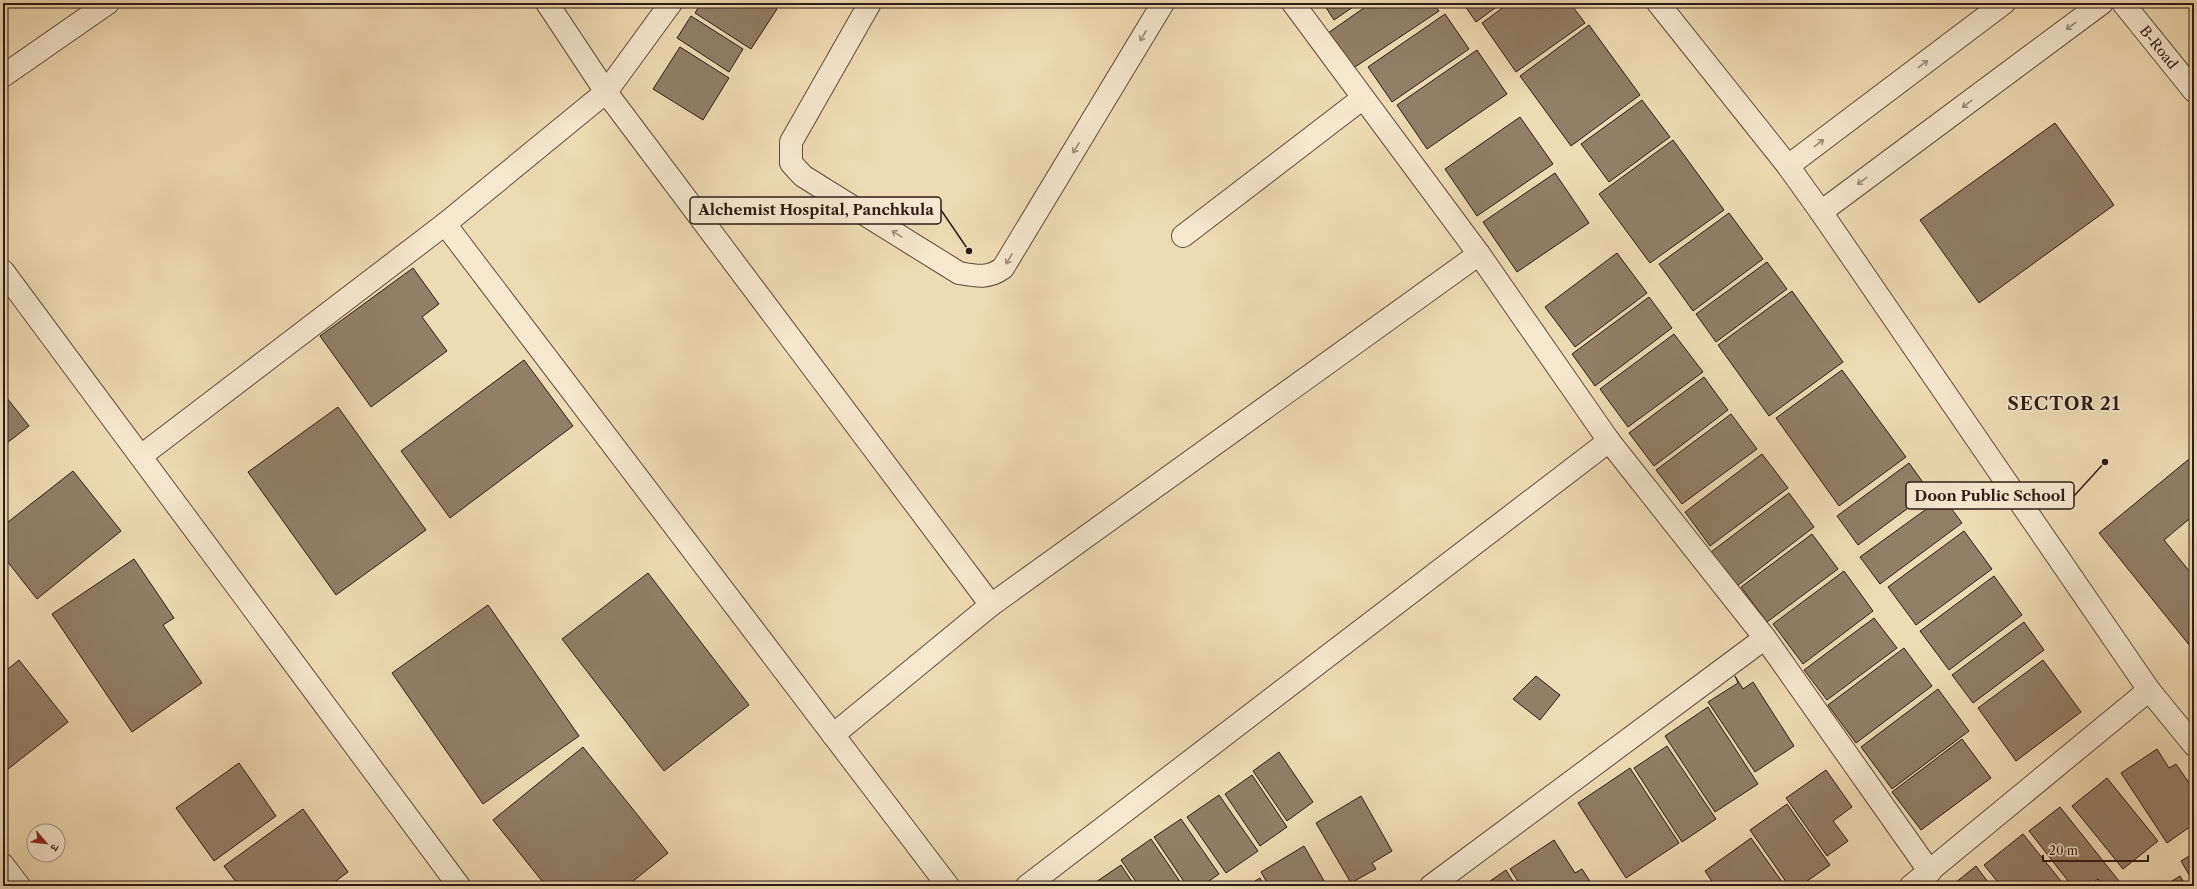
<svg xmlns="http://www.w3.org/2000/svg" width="2197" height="889" font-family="'Libre Caslon Text','Noto Serif Devanagari',serif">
	<rect width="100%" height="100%" fill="#efdbb3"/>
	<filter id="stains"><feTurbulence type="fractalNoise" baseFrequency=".005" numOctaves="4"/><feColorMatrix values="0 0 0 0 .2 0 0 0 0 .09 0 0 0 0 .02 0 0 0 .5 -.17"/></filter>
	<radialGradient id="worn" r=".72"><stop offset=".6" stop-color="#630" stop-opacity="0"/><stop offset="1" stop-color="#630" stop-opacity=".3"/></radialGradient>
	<g fill="#927f67" stroke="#2d1b14">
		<path d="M701,3H767L777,9L751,49L695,13Z"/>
		<path d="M1323,3H1359L1334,20Z"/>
		<path d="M1371,3H1433L1439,11L1352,69L1328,33Z"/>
		<path d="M1463,3H1502L1476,22Z"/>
		<path d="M1509,3H1570L1585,23L1516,72L1482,23Z"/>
		<path d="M1445,14L1469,49L1392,102L1368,67Z"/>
		<path d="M691,16L743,49L729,72L677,38Z"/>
		<path d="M1589,25L1640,95L1571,146L1520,76Z"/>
		<path d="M680,47L729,78L703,120L653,89Z"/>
		<path d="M1477,50L1507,94L1427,149L1397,105Z"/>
		<path d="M1642,100L1670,137L1609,182L1581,144Z"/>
		<path d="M1520,117L1553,164L1477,216L1445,169Z"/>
		<path d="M2055,123L2114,205L1979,303L1920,220Z"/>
		<path d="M1673,140L1724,210L1650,263L1599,194Z"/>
		<path d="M1555,173L1589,223L1517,272L1483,222Z"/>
		<path d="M1729,213L1763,259L1693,311L1659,264Z"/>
		<path d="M1617,253L1647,293L1575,347L1545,307Z"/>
		<path d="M1767,262L1787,289L1716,342L1696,314Z"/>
		<path d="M413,268L439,304L422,317L447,351L371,407L320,336Z"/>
		<path d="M1792,291L1843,362L1769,416L1718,345Z"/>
		<path d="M1649,297L1672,328L1595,386L1572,354Z"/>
		<path d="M1674,334L1703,372L1628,427L1600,389Z"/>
		<path d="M524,360L573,426L450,518L401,451Z"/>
		<path d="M1842,370L1906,457L1839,506L1776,418Z"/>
		<path d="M1704,377L1728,410L1654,466L1629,433Z"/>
		<path d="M3,393L29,426L3,446Z"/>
		<path d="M338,407L426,530L336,595L248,472Z"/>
		<path d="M1731,414L1757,449L1682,504L1656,470Z"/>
		<path d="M1762,454L1788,488L1710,546L1685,512Z"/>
		<path d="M2194,455V515L2164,540L2194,577V651L2099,533Z"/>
		<path d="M1909,463L1930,492L1858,545L1837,516Z"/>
		<path d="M73,471L121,531L37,599L3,556V526Z"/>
		<path d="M1789,493L1814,527L1737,586L1711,552Z"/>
		<path d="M1943,497L1962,523L1880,584L1860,557Z"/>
		<path d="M1964,531L1992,569L1916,625L1888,587Z"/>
		<path d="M1812,534L1838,569L1767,622L1741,587Z"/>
		<path d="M134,559L174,618L163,625L202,683L132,732L52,614Z"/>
		<path d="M1844,571L1873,611L1803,664L1773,624Z"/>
		<path d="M648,573L749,705L664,771L562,639Z"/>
		<path d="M1994,576L2022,615L1949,670L1920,631Z"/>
		<path d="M488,605L579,736L483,804L392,673Z"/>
		<path d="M1874,618L1897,648L1827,700L1804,670Z"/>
		<path d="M2024,622L2044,650L1973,703L1952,675Z"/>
		<path d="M1904,648L1932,686L1856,743L1828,705Z"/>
		<path d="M19,660L68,722L3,773V673Z"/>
		<path d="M2043,660L2081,712L2016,761L1978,708Z"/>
		<path d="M1536,676L1560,695L1540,720L1513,699Z"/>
		<path d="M1735,676L1743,689L1753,682L1794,746L1755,772L1708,702L1738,683Z"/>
		<path d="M1938,689L1969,731L1892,789L1861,747Z"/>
		<path d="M1708,707L1758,784L1715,812L1665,736Z"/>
		<path d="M1962,739L1991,778L1921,830L1892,792Z"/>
		<path d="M1667,746L1716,819L1682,842L1634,768Z"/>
		<path d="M583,747L668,853L627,886H546L493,820Z"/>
		<path d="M2157,749L2169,768L2176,764L2194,790V824L2167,843L2121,773Z"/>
		<path d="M1279,752L1313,802L1287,821L1253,771Z"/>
		<path d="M239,763L276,816L214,861L176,808Z"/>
		<path d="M1630,768L1679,843L1626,878L1578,803Z"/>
		<path d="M1826,770L1852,807L1833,821L1848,841L1827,856L1786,798Z"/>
		<path d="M1252,775L1287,827L1260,846L1225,794Z"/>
		<path d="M2107,778L2158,841L2123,869L2072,806Z"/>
		<path d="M1219,795L1258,851L1226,873L1187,817Z"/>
		<path d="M1361,796L1392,851L1372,863L1376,869L1351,883L1316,823Z"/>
		<path d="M1787,804L1830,865L1800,886H1789L1750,830Z"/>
		<path d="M2060,807L2119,881L2113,886H2103L2098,879L2089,886H2072L2029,831Z"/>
		<path d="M303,809L348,872L329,886H239L224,866Z"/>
		<path d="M1181,819L1219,874L1202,886H1187L1154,837Z"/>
		<path d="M2023,834L2065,886H2001L1984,865Z"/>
		<path d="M1751,838L1785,886H1715L1705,871Z"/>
		<path d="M1151,839L1183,886H1139L1121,860Z"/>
		<path d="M1554,840L1575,873L1582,869L1593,886H1521L1510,869Z"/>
		<path d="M1304,846L1327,886H1269L1261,872Z"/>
		<path d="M2194,853V883L2181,861Z"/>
		<path d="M1121,865L1135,886H1094L1093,884Z"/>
		<path d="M1976,866L1991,886H1957L1955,883Z"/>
		<path d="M1506,870L1516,886H1483Z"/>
		<path d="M2180,876L2186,886H2164Z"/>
		<path d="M1260,878L1264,886H1247Z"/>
	</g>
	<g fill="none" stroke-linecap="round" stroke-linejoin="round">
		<g stroke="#5e4b3c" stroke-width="24">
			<g id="minor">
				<path d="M547,3L606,92L991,605"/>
				<path d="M870,3L791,142V163L803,176L959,273C976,276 988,279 1003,268L1163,3"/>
				<path d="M1293,3L1479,254L1609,441L1765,638L1930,872"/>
				<path d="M1658,3L1788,166L1821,212L2149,690L2194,745"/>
				<path id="s1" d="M2123,3L2194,91"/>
				<path d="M3,76L108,3"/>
				<path d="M1788,166L2004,3"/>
				<path d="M1821,212L2102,3"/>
				<path d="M445,224L948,886"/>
				<path d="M1183,236L1363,98"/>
				<path d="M3,271L459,886"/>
				<path d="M141,456L445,224L606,92L671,3"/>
				<path d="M833,735L991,605L1479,254"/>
				<path d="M3,865L19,886"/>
				<path d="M1027,886L1609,441"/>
				<path d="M1431,886L1765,638"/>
				<path d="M1911,886L2149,690"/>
			</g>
		</g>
		<use href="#minor" stroke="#f5e8ce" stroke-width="22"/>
	</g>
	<defs><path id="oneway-shaft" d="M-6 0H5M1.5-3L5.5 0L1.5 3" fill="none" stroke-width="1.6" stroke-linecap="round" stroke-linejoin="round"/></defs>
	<g stroke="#9b8c7a">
		<use href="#oneway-shaft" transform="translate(2071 26) rotate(143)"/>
		<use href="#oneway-shaft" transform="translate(1143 36) rotate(121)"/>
		<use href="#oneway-shaft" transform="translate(1923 64) rotate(-37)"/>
		<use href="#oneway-shaft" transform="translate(1967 104) rotate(143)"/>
		<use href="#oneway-shaft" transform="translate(1819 143) rotate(-37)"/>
		<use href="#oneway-shaft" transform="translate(1076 148) rotate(121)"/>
		<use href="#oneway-shaft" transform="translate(1862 181) rotate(143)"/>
		<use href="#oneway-shaft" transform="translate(897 234) rotate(-148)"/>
		<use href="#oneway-shaft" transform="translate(1009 259) rotate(121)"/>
	</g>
	<g text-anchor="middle" stroke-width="3.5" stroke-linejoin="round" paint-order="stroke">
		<g font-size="14" fill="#2d1b14" stroke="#f5e8ce">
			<text dy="5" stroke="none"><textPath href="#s1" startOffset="57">B-Road</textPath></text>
		</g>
		<g font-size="18" font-weight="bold" letter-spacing="1" fill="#2d1b14" stroke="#f5e8ce">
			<text x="2064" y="410">SECTOR 21</text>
		</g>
	</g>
	<path fill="none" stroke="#2d1b14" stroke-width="1.5" d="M969 251L941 210M2105 462L2074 496"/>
	<g fill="#2d1b14" stroke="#f5e8ce" stroke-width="1.5">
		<circle cx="969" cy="251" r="4"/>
		<circle cx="2105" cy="462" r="4"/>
	</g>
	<g fill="#f5e8ce" stroke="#2d1b14" stroke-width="1.5">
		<rect x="690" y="197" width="251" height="27" rx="4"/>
		<rect x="1906" y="482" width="168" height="27" rx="4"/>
	</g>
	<g font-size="15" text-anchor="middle" font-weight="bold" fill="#2d1b14">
		<text x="816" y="215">Alchemist Hospital, Panchkula</text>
		<text x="1990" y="501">Doon Public School</text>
	</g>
	<rect width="2197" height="889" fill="none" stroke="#efdbb3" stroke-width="16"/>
	<rect x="4" y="4" width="2189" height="881" fill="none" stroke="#2d1b14" stroke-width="2"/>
	<rect x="8" y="8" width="2181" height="873" fill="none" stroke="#2d1b14"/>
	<g transform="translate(46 843) rotate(118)"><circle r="19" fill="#f5e8ce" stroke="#a59684"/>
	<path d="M0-3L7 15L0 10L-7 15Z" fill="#8f2418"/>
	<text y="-6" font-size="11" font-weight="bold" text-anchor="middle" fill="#2d1b14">उ</text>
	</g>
	<path d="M2043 855v6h105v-6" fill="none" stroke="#2d1b14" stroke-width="2"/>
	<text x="2049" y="855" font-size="12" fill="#2d1b14" stroke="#f5e8ce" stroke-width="3" paint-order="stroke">20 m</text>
	<rect width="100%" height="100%" filter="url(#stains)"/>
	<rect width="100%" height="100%" fill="url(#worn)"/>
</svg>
